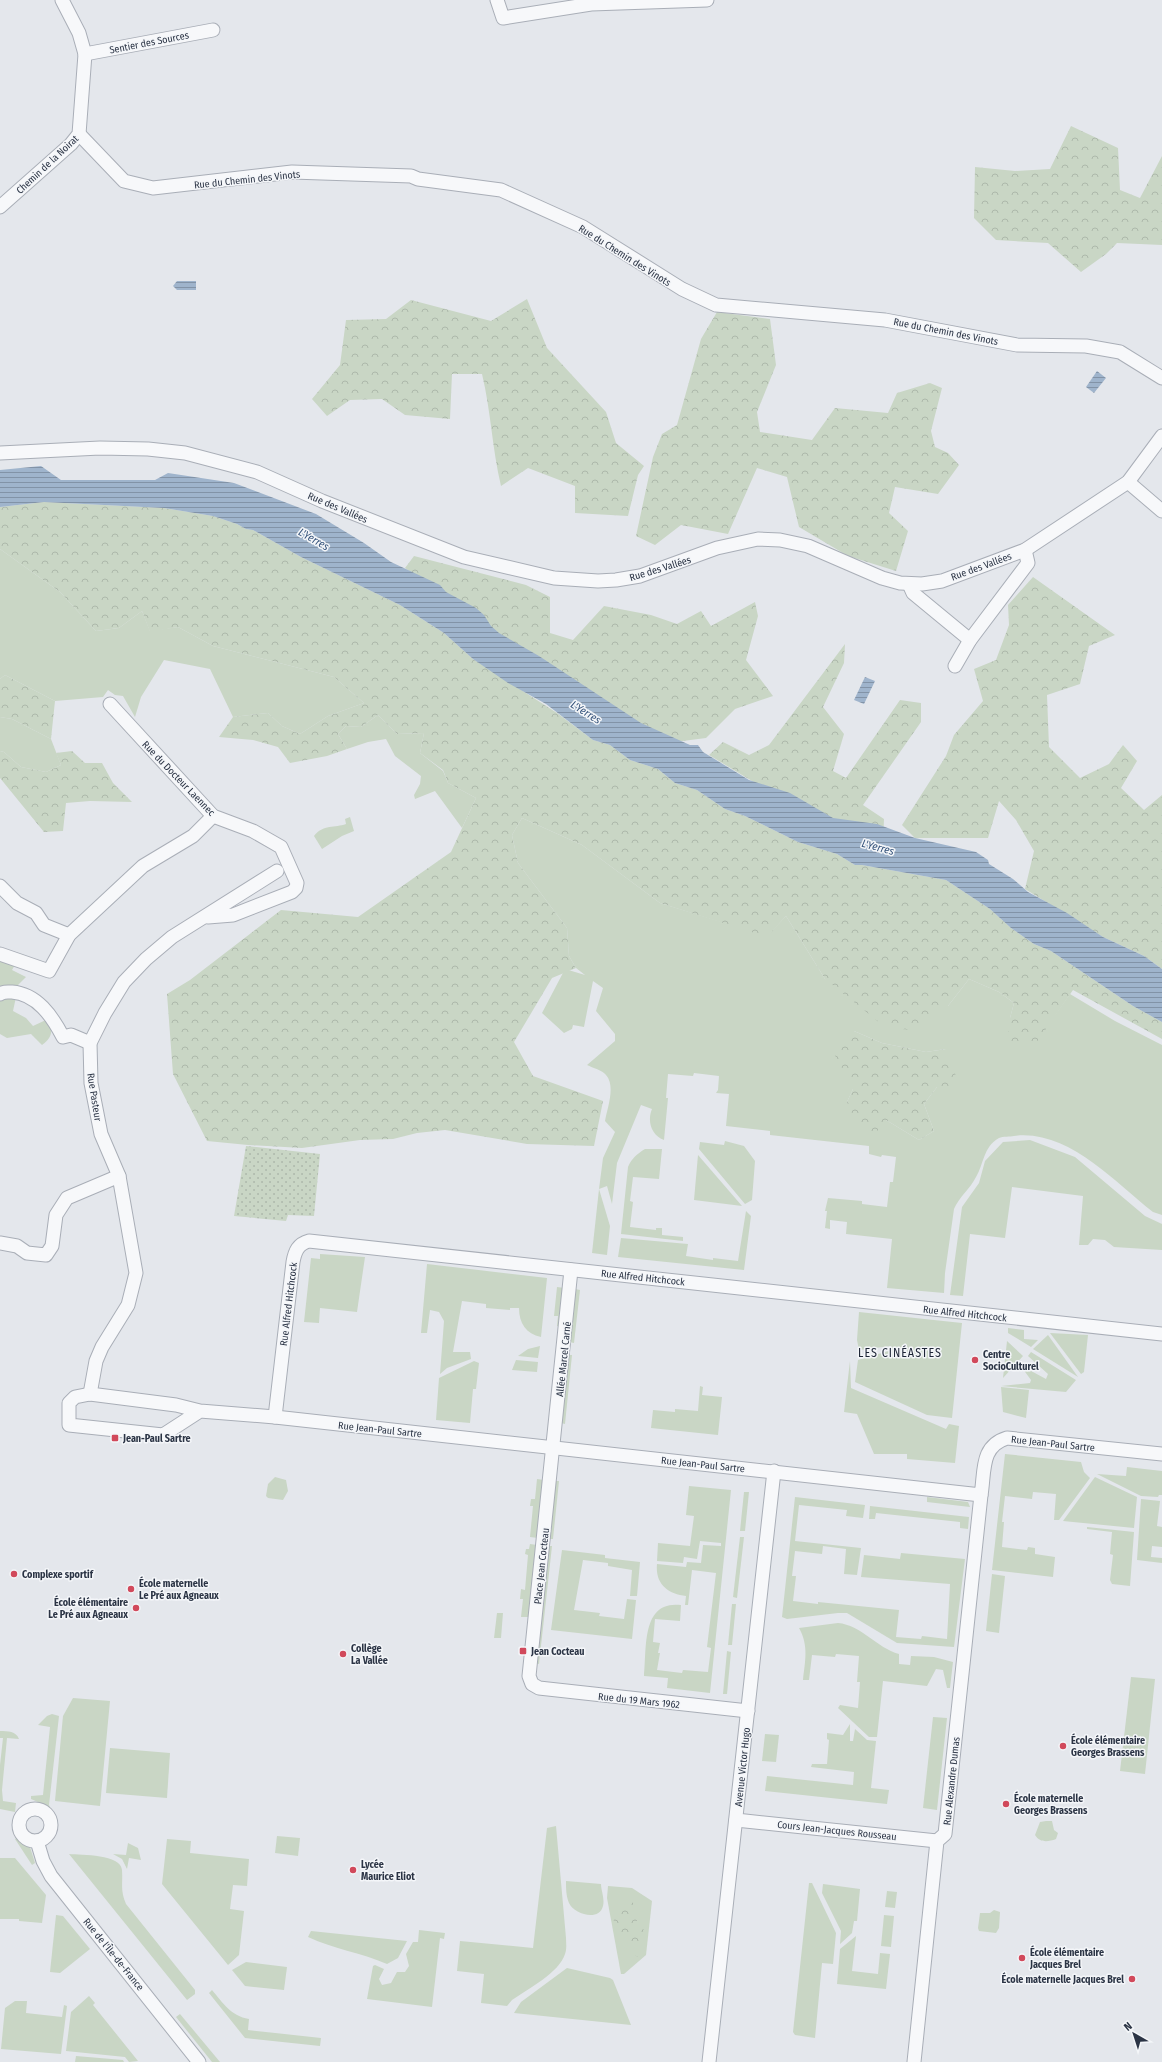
<svg xmlns="http://www.w3.org/2000/svg" width="1162" height="2062" font-family="'Fira Sans Condensed',sans-serif">
	<defs>
		<pattern id="forest-crowns" width="20" height="18" patternUnits="userSpaceOnUse"><rect width="20" height="18" fill="#c9d6c5"/><path d="M2 6a3 3 0 1 1 6 0M12 15a3 3 0 1 1 6 0" fill="none" stroke="#adb8ab"/></pattern>
		<pattern id="garden-dots" width="8" height="8" patternUnits="userSpaceOnUse"><rect width="8" height="8" fill="#c9d6c5"/><path d="M2 2h.1M6 6h.1" fill="none" stroke="#adb8ab" stroke-width="1.8" stroke-linecap="round"/></pattern>
		<pattern id="water-rules" width="6" height="5" patternUnits="userSpaceOnUse"><rect width="6" height="5" fill="#9fb4cc"/><path d="M0 2.5h6" fill="none" stroke="#8293a7"/></pattern>
	</defs>
	<rect width="100%" height="100%" fill="#e4e7ec"/>
	<g fill="#c9d6c5" fill-rule="evenodd">
		<path d="M0,549L60,592L96,631L119,628L142,611L150,631L178,627L213,646L334,677L364,703L328,716L300,734L282,726L268,713L233,717L210,669L164,660L141,697L135,717L123,696L115,695L108,690L103,697L55,701L5,675L0,679Z"/>
		<path d="M378,715L397,734L424,733L420,753L443,771L448,783L476,798L462,828L435,791L415,799L414,795L420,784L421,776L395,756L386,739L368,742L347,749L338,734L346,726L361,727Z"/>
		<path d="M0,717L12,719L51,739L61,765L46,772L21,767L4,752L0,751Z"/>
		<path d="M350,817L354,831L342,836L322,849L314,836C323,824 335,828 346,824L345,819Z"/>
		<path d="M522,818L582,845L660,903L767,936L786,916L825,979L948,1006L969,979L999,992L1014,1003L1010,1018L1055,1015L1070,994L1115,1021L1162,1045V1215L1153,1212C1114,1182 1068,1129 1014,1136C1010,1137 1003,1136 999,1138C983,1147 984,1164 976,1177C970,1189 959,1197 954,1209L945,1273L944,1293L887,1288L892,1239L846,1234L847,1222L830,1220V1229L825,1228L827,1211H825L828,1198L862,1201V1204L887,1207L890,1182H893L896,1157L882,1155L881,1157L869,1154V1146L770,1135V1131L726,1126L729,1094L716,1093L718,1090L719,1076L694,1073L693,1076L668,1074L666,1098H668L664,1140C651,1135 647,1121 652,1109L641,1105L617,1163L612,1204L607,1186L599,1189L603,1158L615,1132L605,1121C607,1109 616,1086 606,1075C602,1070 593,1068 587,1065L615,1041V1034L596,1011L603,988L593,981L584,1027L573,1025L572,1029L564,1033L542,1013L565,969L585,975L576,968L569,956L567,928L518,863L512,835ZM854,1031L882,1043L926,1052L946,1049L937,1087L924,1104L934,1131L919,1140L886,1120L847,1102L853,1089Z"/>
		<path d="M0,958L16,963L12,970L26,977L18,985L0,989Z"/>
		<path d="M16,997L13,1011L26,1018L33,1026L48,1019C53,1030 53,1037 42,1045L31,1034L7,1038L0,1034V998Z"/>
		<path d="M1030,1140L1075,1157L1145,1216L1162,1224V1250L1114,1247L1105,1240L1093,1239L1088,1245H1079L1083,1196L1012,1187L1005,1238L970,1234L963,1296L950,1295L962,1207L979,1183L985,1161L1003,1142Z"/>
		<path d="M725,1141L744,1146L755,1161L752,1200L745,1204L699,1149L700,1142L724,1145Z"/>
		<path d="M645,1149H662L659,1179L633,1177L630,1201L633,1202L630,1227L656,1230V1228H662V1235L683,1237V1241L621,1234L628,1167C632,1158 637,1154 645,1149Z"/>
		<path d="M698,1155L742,1206L694,1200Z"/>
		<path d="M599,1189L610,1226L607,1255L592,1253Z"/>
		<path d="M746,1211L751,1216L744,1270L618,1257L621,1238L688,1244L686,1256L713,1260V1258L738,1261Z"/>
		<path d="M320,1254L365,1257L357,1312L320,1308L319,1323L304,1322L311,1258L320,1259Z"/>
		<path d="M427,1264L547,1278L541,1337C526,1334 519,1323 519,1308H510V1310L486,1308V1304L462,1301L453,1352H470L471,1359L447,1368L440,1374L444,1321L439,1312L430,1310L427,1333H421Z"/>
		<path d="M557,1287L565,1288L561,1327L557,1326L558,1316H554Z"/>
		<path d="M575,1289L580,1290L574,1343L569,1342Z"/>
		<path d="M859,1312L962,1323L952,1418L927,1415L855,1382L858,1360L892,1350L891,1346L859,1350L857,1340Z"/>
		<path d="M1008,1328L1024,1330V1339L1038,1340L1031,1347L1008,1333Z"/>
		<path d="M1050,1333L1088,1335L1084,1372L1081,1374Z"/>
		<path d="M1048,1335L1078,1377L1033,1349Z"/>
		<path d="M1007,1341L1023,1356L1003,1378Z"/>
		<path d="M540,1346L538,1358L518,1356L528,1349Z"/>
		<path d="M1031,1352L1076,1380L1066,1392L1001,1386L1030,1383L1031,1380L1020,1365L1046,1379L1048,1374L1028,1356Z"/>
		<path d="M568,1355H572L565,1424L561,1423Z"/>
		<path d="M516,1360L538,1362L537,1372L512,1370Z"/>
		<path d="M474,1361L479,1363L476,1389H473L470,1423L436,1420L439,1378Z"/>
		<path d="M850,1361L851,1388L946,1429L949,1424L959,1426L955,1463L907,1459V1454H874L857,1414L844,1412Z"/>
		<path d="M700,1386L703,1387L702,1395L722,1397L718,1435L651,1428L653,1410L675,1412V1409L698,1411Z"/>
		<path d="M1001,1387L1029,1390L1026,1418L1003,1412Z"/>
		<path d="M1005,1454L1081,1462L1084,1472L1090,1478L1059,1520H1054L1056,1494L1033,1492L1032,1499L1005,1496L1002,1522H1004L1002,1547L1027,1550L1028,1547L1035,1548V1554L1055,1557L1053,1577L992,1570Z"/>
		<path d="M1127,1467L1162,1471V1495H1159L1158,1497L1141,1496L1097,1474L1126,1476Z"/>
		<path d="M275,1477L286,1480L288,1491L283,1500L268,1498L266,1496L268,1484Z"/>
		<path d="M1095,1477L1137,1497L1134,1528L1063,1521Z"/>
		<path d="M537,1479L544,1480L538,1538L530,1537L533,1506H530L531,1499H535Z"/>
		<path d="M554,1481H559L553,1539H548Z"/>
		<path d="M689,1486L731,1490L710,1693L667,1688L668,1678L644,1676C647,1648 641,1600 681,1605L680,1621L655,1619L653,1642L660,1643L658,1653H660L657,1670L682,1673L683,1670L708,1672L711,1648L707,1647L716,1573L692,1570L688,1605H685L686,1596C668,1594 655,1584 657,1564L686,1567L687,1562L701,1563L703,1545L721,1546V1543L700,1541L697,1559L684,1557L683,1563L657,1561L658,1543L690,1546L694,1516L686,1515Z"/>
		<path d="M744,1492H749L745,1531H740Z"/>
		<path d="M795,1497L865,1505L863,1518L846,1516L847,1510L799,1505L795,1541L861,1548L857,1575L844,1574L846,1549L823,1546L822,1554L795,1551L792,1576H796L793,1601L818,1604V1602L899,1610L896,1637L921,1639L922,1636L947,1639L950,1584L861,1577L864,1555L900,1559L901,1553L965,1559L954,1647L897,1643L847,1613H838L787,1619L782,1617Z"/>
		<path d="M927,1497L968,1502L970,1507L927,1502Z"/>
		<path d="M1141,1499L1160,1501L1157,1526L1162,1527V1547L1152,1546L1151,1557L1162,1558V1563L1137,1560Z"/>
		<path d="M870,1506L969,1517L968,1529L960,1528V1522L876,1513L875,1519H869Z"/>
		<path d="M1087,1527L1134,1532L1130,1586L1112,1584L1110,1580L1113,1555L1110,1554L1112,1532L1087,1529Z"/>
		<path d="M740,1537H744L737,1598L733,1597Z"/>
		<path d="M530,1544L537,1545L530,1617H521L523,1599H520L521,1589L525,1590L528,1555L525,1554L526,1549H529Z"/>
		<path d="M548,1546H552L539,1664L535,1663Z"/>
		<path d="M562,1550L605,1555V1558L640,1562L637,1596H630L632,1570L608,1566V1563L583,1560L574,1610L600,1613L599,1616L624,1619L627,1599L636,1600L632,1639L551,1630Z"/>
		<path d="M992,1574L1005,1576L999,1633L986,1631Z"/>
		<path d="M732,1604H736L732,1645H728Z"/>
		<path d="M497,1613H503L501,1638H494Z"/>
		<path d="M838,1623C861,1625 877,1648 899,1654V1664L910,1665L911,1656L934,1657L953,1662L950,1688H947L943,1670L936,1669L927,1686L883,1681L877,1737H869L838,1708L840,1705L858,1708L860,1682H857L859,1656L836,1654L835,1657L812,1655L809,1680H803C805,1661 809,1646 799,1628Z"/>
		<path d="M727,1651L731,1652L727,1694H723Z"/>
		<path d="M1131,1677L1155,1679L1145,1774L1120,1771Z"/>
		<path d="M73,1698L110,1701L100,1806L55,1801L63,1716Z"/>
		<path d="M52,1714L59,1716L49,1805L54,1815L45,1805L31,1799V1796L43,1795L50,1727L38,1725L47,1716Z"/>
		<path d="M933,1717L947,1718L937,1810L923,1808Z"/>
		<path d="M850,1724V1741H853L855,1729L867,1740L876,1741L871,1788L889,1790L887,1804L765,1791L767,1776L853,1785L854,1772L811,1767L812,1764H827L829,1740L827,1739V1733L843,1735Z"/>
		<path d="M0,1731C8,1731 16,1731 19,1739L7,1738L2,1790L3,1801L16,1803L15,1812L0,1809V1765L3,1738H0Z"/>
		<path d="M765,1734L779,1735L776,1762L762,1761Z"/>
		<path d="M110,1748L170,1753L167,1798L106,1793Z"/>
		<path d="M1046,1821H1052L1054,1830L1058,1833L1056,1839C1048,1842 1040,1843 1035,1835L1040,1822Z"/>
		<path d="M556,1826L566,1938C566,1943 567,1949 565,1954C559,1973 528,1989 512,2000L507,2006L481,2003L484,1974L457,1971L460,1941L533,1948L547,1828Z"/>
		<path d="M277,1836L300,1838L298,1856L275,1853Z"/>
		<path d="M17,1838L30,1847L35,1863L32,1865L15,1839Z"/>
		<path d="M167,1839L191,1841L190,1853L249,1859L247,1886L233,1885L230,1909L244,1911L239,1955L228,1965L162,1884Z"/>
		<path d="M128,1843L138,1848L141,1860L129,1858L127,1869L122,1859L113,1854L126,1855Z"/>
		<path d="M69,1854C82,1855 121,1854 122,1870C123,1884 120,1890 126,1904L195,1990V1994L187,2000Z"/>
		<path d="M0,1858H15L46,1895L42,1923L19,1921V1919H0Z"/>
		<path d="M566,1881L601,1884C601,1890 605,1900 603,1906C599,1922 574,1914 569,1903C566,1896 566,1888 566,1881Z"/>
		<path d="M809,1883H812L836,1933L833,1964L822,1963L815,2038L795,2035L793,2032Z"/>
		<path d="M823,1884L860,1889L857,1921H854L852,1933L840,1944L841,1931L822,1893Z"/>
		<path d="M608,1886L632,1888L652,1901L646,1955L624,1974H621L607,1898Z"/>
		<path d="M887,1891L897,1892L895,1908L885,1907Z"/>
		<path d="M994,1910L1000,1912L999,1928L996,1933L979,1931L978,1928L980,1913H990Z"/>
		<path d="M56,1915L63,1916L90,1949L60,1973L50,1972Z"/>
		<path d="M884,1915L894,1916L891,1947L881,1946Z"/>
		<path d="M419,1930L445,1933L444,1939L440,1938L432,2007L367,1999L373,1966L375,1965L384,1969L379,1979L382,1985L391,1983L397,1972H405L409,1966L406,1954L413,1942H418Z"/>
		<path d="M311,1931L407,1941L398,1958L387,1964C362,1953 334,1949 308,1937Z"/>
		<path d="M856,1936L852,1971L878,1974L880,1953L890,1954L886,1989L837,1984L840,1949Z"/>
		<path d="M246,1962L287,1967L284,1990L245,1986L232,1970Z"/>
		<path d="M567,1968L610,1978L613,1980L631,2025L514,2013L521,2002Z"/>
		<path d="M212,1990C223,2003 231,2016 249,2019L248,2030L321,2038L320,2046L245,2038L209,1993Z"/>
		<path d="M89,1996L95,2003L93,2005L138,2061L129,2062L125,2057L66,2051L71,2012Z"/>
		<path d="M15,2001H27L26,2013L62,2017L64,2005L67,2006L61,2054L1,2049L5,2008Z"/>
		<path d="M180,2014L220,2062H212L176,2017Z"/>
		<path d="M76,2056L123,2060L124,2062H75Z"/>
	</g>
	<g fill="url(#forest-crowns)">
		<path d="M1071,126L1118,148L1120,190L1140,198L1162,156V245L1117,243L1106,254L1081,272L1048,243L996,240L974,218L975,167L1015,171L1050,169Z"/>
		<path d="M527,299L547,348L606,412L616,443L644,466L638,475L628,516L575,513V486L528,468L501,486C492,449 491,411 482,374H452L450,419L405,415L382,399L350,400L327,416L312,399L340,365L346,320L386,319L411,300L491,321Z"/>
		<path d="M717,312L770,319L776,365L757,412L760,432L812,440L835,408L888,413L897,393L930,383L942,388L931,431L935,447L948,453L959,465L938,494L895,487L889,513L908,531L896,571L848,556L799,527L787,477L757,468L728,534L681,525L655,545L636,536L653,457L662,434L677,425L701,339Z"/>
		<path d="M44,502L164,508L213,516L237,524L246,529L253,530L301,557L400,605L444,633L473,659L557,713L593,740L610,745L630,760L658,769L675,783L697,790L725,809L745,816L798,842L837,854L855,865H862L946,880L990,909L1011,928L1034,944L1051,951L1133,1006L1162,1022V1039L1073,990L1037,1042L1015,1049L1007,1041L1010,1018L1014,1003L999,992L969,979L948,1006L911,1030L885,1027L825,979L786,916L767,937L660,903L582,845L522,818L512,835L518,863L567,928L569,956L576,968L552,978L514,1042L533,1076L603,1101L594,1146L527,1144L445,1130L417,1133L393,1139L360,1140L302,1148L248,1145L207,1141L173,1074L167,994L190,980L281,910L358,917L451,852L476,798L448,783L443,770L420,753L424,733L397,734L378,715L361,727L346,726L338,734L347,749L327,756L290,763L278,747L253,740L219,737L233,717L268,713L282,726L300,734L328,716L364,703L334,677L213,646L178,627L150,632L142,611L119,628L96,631L60,592L0,549V507Z"/>
		<path d="M414,556L526,585L550,597V633L573,640L604,606L651,615L677,624L701,611L711,626L755,602L758,616L746,660L773,696L735,709L706,738L667,743L630,728L405,568Z"/>
		<path d="M1033,577L1115,635L1089,646L1080,684L1047,695L1049,747L1080,778L1109,764L1123,745L1137,761L1121,788L1144,810L1162,795V969L1144,956L1103,937L1025,889L1034,851L1016,820L999,801L988,838H915L902,825L946,756L954,735L983,701L974,669L996,660L1009,625L1008,605Z"/>
		<path d="M845,644L844,663L823,707L844,734L833,771L846,778L900,700L921,703V722L863,805L884,819L883,843L828,827L709,755L723,742L749,755L769,745Z"/>
		<path d="M5,675L55,701L51,739L12,719L0,717V679Z"/>
		<path d="M0,751L4,752L21,767L46,772L61,765L56,753L72,751L85,763H102L113,783L132,802L90,801L66,803L63,831L44,832L0,778Z"/>
		<path d="M854,1031L882,1043L926,1052L946,1049L959,1084L949,1092L937,1087L924,1104L934,1131L919,1140L886,1120L875,1134L857,1126L847,1102L853,1089L832,1050Z"/>
		<path d="M628,1899L636,1905L637,1923L644,1930L640,1944V1953L638,1957C627,1950 631,1942 616,1934C612,1912 612,1913 628,1899Z"/>
	</g>
	<path fill="url(#garden-dots)" d="M246,1146L320,1154L314,1216L288,1215L286,1221L234,1216Z"/>
	<g fill="url(#water-rules)">
		<path d="M177,281H196V290H177L173,286Z"/>
		<path d="M1097,371L1106,378L1094,393L1086,387Z"/>
		<path d="M41,466L61,480H155L168,473L234,483L316,514L364,543L391,562L440,585L446,592L476,608L484,615L491,626L499,633L539,656L641,723L690,745H698L703,752L749,780L790,793L833,818L877,824L915,838L976,852L988,860L989,864L1013,879L1028,892L1067,913L1103,937L1144,956L1162,969V1022L1133,1006L1051,951L1034,944L1011,928L990,909L946,880L862,865H855L837,854L798,842L745,816L725,809L697,790L675,783L658,769L630,760L610,745L593,740L546,704L508,683L473,659L444,633L400,605L301,557L253,530L246,529L237,524L213,516L164,508L44,502L0,507V470Z"/>
		<path d="M865,677L875,681L864,704L854,700Z"/>
	</g>
	<g fill="none" stroke-linecap="round" stroke-linejoin="round">
		<g stroke="#a9aeb7" stroke-width="15">
			<g id="minor">
				<path d="M497,0L503,18L591,4L707,0"/>
				<path d="M85,54L213,30"/>
				<path d="M79,134L124,181L153,188L292,172L411,176L418,179L501,190L583,227L682,289L716,305L885,320L1017,345L1086,346L1120,352L1162,378"/>
				<path d="M0,207L71,144L79,134L85,54L79,33L62,0"/>
				<path d="M0,453L100,448L148,449L185,453L257,472L322,501L464,557L554,578L598,581L616,580L640,576L717,548L758,539L780,540L808,546L882,578L900,583L922,584L942,581L1025,550L1128,482L1162,436"/>
				<path d="M1128,482L1162,511"/>
				<path d="M909,584L913,593L970,640"/>
				<path d="M955,666L970,640L1028,563L1025,550"/>
				<path d="M110,704L213,816L253,831L281,847L297,883L296,888L292,892L233,915L208,917"/>
				<path d="M0,886L17,903L36,913L44,925L69,935"/>
				<path d="M0,954L49,971L69,935L143,866L193,836L213,816"/>
				<path d="M0,994C4,991 8,992 12,992C37,994 52,1016 63,1037L71,1035L90,1043"/>
				<path d="M0,1243L17,1246L27,1253L46,1255L52,1246L56,1215L67,1198L119,1176"/>
				<path d="M571,1270L529,1676L532,1684L539,1688L748,1711"/>
				<path d="M90,1394L96,1361L102,1347L128,1305L136,1273L119,1176L101,1134L91,1083L90,1043L105,1013L124,982L146,959L172,937L277,871"/>
				<path d="M200,1411L163,1435L69,1425V1403L75,1397L90,1394L176,1405L200,1411L275,1417L981,1495C985,1472 980,1446 1007,1438L1162,1454"/>
				<path d="M275,1417L293,1262C295,1251 298,1244 309,1241L1162,1334"/>
				<circle cx="35" cy="1825" r="16"/>
				<path d="M736,1820L937,1841"/>
				<path d="M37,1841L43,1861L51,1876L199,2062"/>
				<path d="M709,2062L774,1471"/>
				<path d="M914,2062L937,1841L945,1834L981,1495"/>
			</g>
		</g>
		<use href="#minor" stroke="#f7f8fa" stroke-width="13"/>
	</g>
	<g fill="#d1495b" stroke="#f4f6f9" stroke-width="1.5">
		<circle cx="975" cy="1360" r="4"/>
		<rect x="111" y="1434" width="8" height="8" rx="2"/>
		<circle cx="14" cy="1574" r="4"/>
		<circle cx="131" cy="1589" r="4"/>
		<circle cx="136" cy="1608" r="4"/>
		<rect x="519" y="1647" width="8" height="8" rx="2"/>
		<circle cx="343" cy="1654" r="4"/>
		<circle cx="1063" cy="1746" r="4"/>
		<circle cx="1006" cy="1804" r="4"/>
		<circle cx="353" cy="1870" r="4"/>
		<circle cx="1022" cy="1958" r="4"/>
		<circle cx="1132" cy="1979" r="4"/>
	</g>
	<g text-anchor="middle" stroke-width="3" stroke-linejoin="round" paint-order="stroke">
		<g font-size="10" fill="#2b3445" stroke="#f4f6f9">
			<text transform="translate(149 42) rotate(-11)" y="4">Sentier des Sources</text>
			<text transform="translate(47 164) rotate(-43)" y="4">Chemin de la Noirat</text>
			<text transform="translate(247 179) rotate(-6)" y="4">Rue du Chemin des Vinots</text>
			<text transform="translate(625 255) rotate(32)" y="4">Rue du Chemin des Vinots</text>
			<text transform="translate(946 331) rotate(11)" y="4">Rue du Chemin des Vinots</text>
			<text transform="translate(338 507) rotate(23)" y="4">Rue des Vallées</text>
			<text transform="translate(981 566) rotate(-20)" y="4">Rue des Vallées</text>
			<text transform="translate(660 568) rotate(-17)" y="4">Rue des Vallées</text>
			<text transform="translate(179 778) rotate(46)" y="4">Rue du Docteur Laennec</text>
			<text transform="translate(95 1097) rotate(81)" y="4">Rue Pasteur</text>
			<text transform="translate(643 1277) rotate(6)" y="4">Rue Alfred Hitchcock</text>
			<text transform="translate(288 1304) rotate(-83)" y="4">Rue Alfred Hitchcock</text>
			<text transform="translate(965 1313) rotate(6)" y="4">Rue Alfred Hitchcock</text>
			<text transform="translate(563 1359) rotate(-84)" y="4">Allée Marcel Carné</text>
			<text transform="translate(380 1429) rotate(6)" y="4">Rue Jean-Paul Sartre</text>
			<text transform="translate(1053 1443) rotate(6)" y="4">Rue Jean-Paul Sartre</text>
			<text transform="translate(703 1464) rotate(6)" y="4">Rue Jean-Paul Sartre</text>
			<text transform="translate(541 1566) rotate(-84)" y="4">Place Jean Cocteau</text>
			<text transform="translate(639 1700) rotate(6)" y="4">Rue du 19 Mars 1962</text>
			<text transform="translate(742 1767) rotate(-84)" y="4">Avenue Victor Hugo</text>
			<text transform="translate(951 1781) rotate(-84)" y="4">Rue Alexandre Dumas</text>
			<text transform="translate(837 1830) rotate(6)" y="4">Cours Jean-Jacques Rousseau</text>
			<text transform="translate(114 1954) rotate(51)" y="4">Rue de l'Île-de-France</text>
		</g>
		<g font-size="10" font-weight="bold" fill="#2b3445" stroke="#f4f6f9" text-anchor="start">
			<text x="983" y="1358">Centre<tspan x="983" dy="12">SocioCulturel</tspan></text>
			<text x="123" y="1442">Jean-Paul Sartre</text>
			<text x="22" y="1578">Complexe sportif</text>
			<text x="139" y="1587">École maternelle<tspan x="139" dy="12">Le Pré aux Agneaux</tspan></text>
			<text x="128" y="1606" text-anchor="end">École élémentaire<tspan x="128" dy="12">Le Pré aux Agneaux</tspan></text>
			<text x="351" y="1652">Collège<tspan x="351" dy="12">La Vallée</tspan></text>
			<text x="531" y="1655">Jean Cocteau</text>
			<text x="1071" y="1744">École élémentaire<tspan x="1071" dy="12">Georges Brassens</tspan></text>
			<text x="1014" y="1802">École maternelle<tspan x="1014" dy="12">Georges Brassens</tspan></text>
			<text x="361" y="1868">Lycée<tspan x="361" dy="12">Maurice Eliot</tspan></text>
			<text x="1030" y="1956">École élémentaire<tspan x="1030" dy="12">Jacques Brel</tspan></text>
			<text x="1124" y="1983" text-anchor="end">École maternelle Jacques Brel</text>
		</g>
		<g font-size="11" font-style="italic" fill="#34527a" stroke="#f4f6f9">
			<text transform="translate(314 539) rotate(30)" y="4">L'Yerres</text>
			<text transform="translate(586 712) rotate(32)" y="4">L'Yerres</text>
			<text transform="translate(878 847) rotate(15)" y="4">L'Yerres</text>
		</g>
		<g font-size="12" letter-spacing="1" fill="#1d2536" stroke="#f4f6f9">
			<text x="900" y="1357">LES CINÉASTES</text>
		</g>
	</g>
	<g transform="translate(1134 2034) rotate(321)" stroke="#f4f6f9" stroke-width="3" paint-order="stroke">
	<path d="M0-3L7 15L0 10L-7 15Z" fill="#2b3445"/>
	<text y="-6" font-size="11" font-weight="bold" text-anchor="middle" fill="#2b3445">N</text>
	</g>
</svg>
